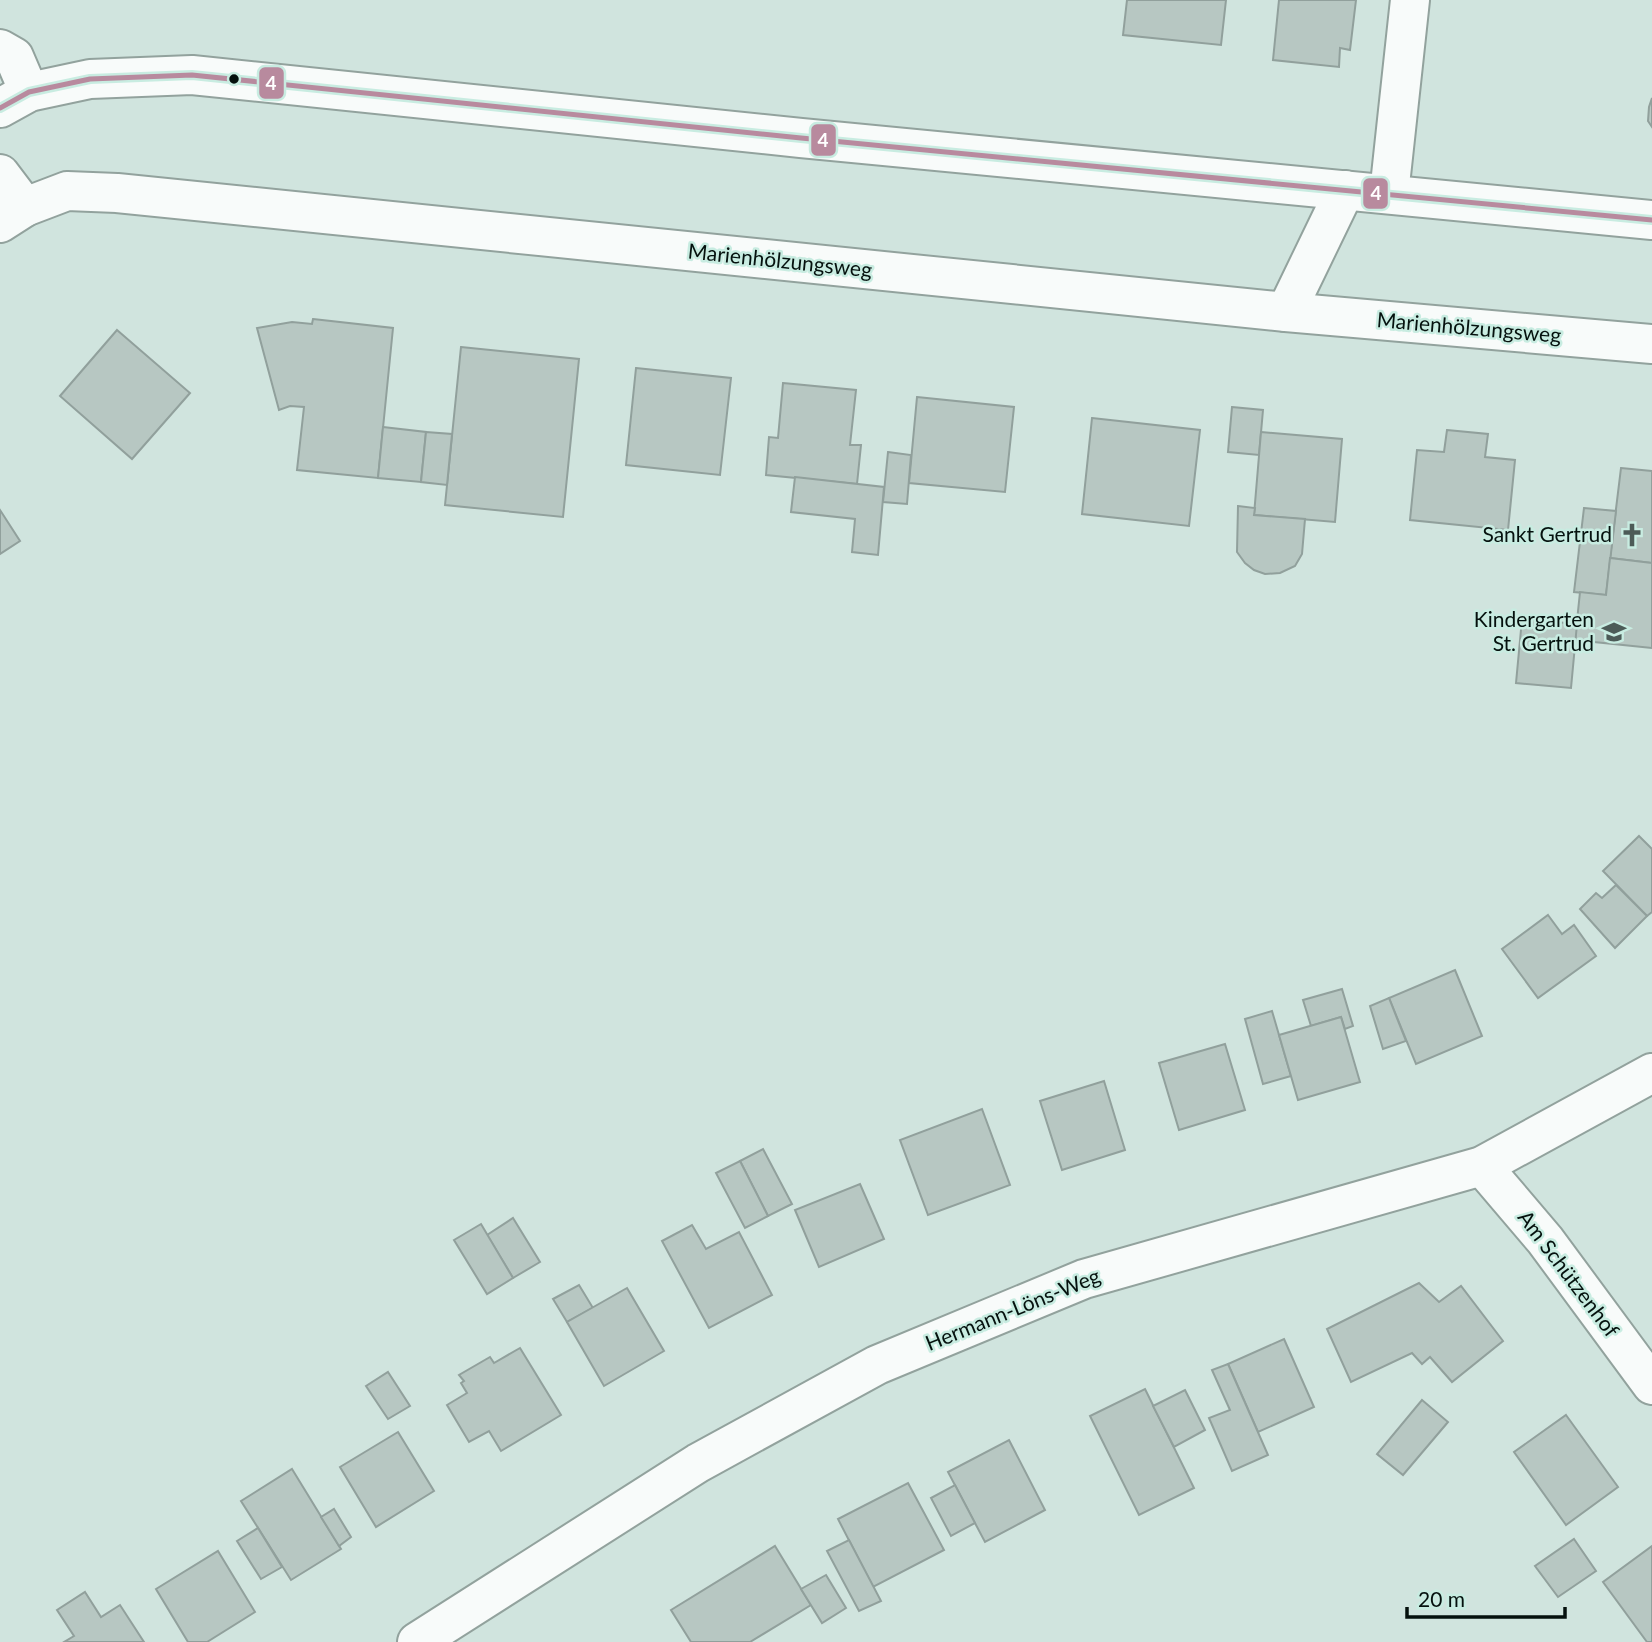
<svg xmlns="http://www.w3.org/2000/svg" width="1652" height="1642" font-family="Lato,sans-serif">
	<rect width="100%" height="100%" fill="#d0e4de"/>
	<g fill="#b7c7c2" stroke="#91a09c" stroke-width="2">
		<path d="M1127,0H1226L1221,45L1123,35Z"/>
		<path d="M1279,0H1356L1350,50L1340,48L1339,67L1273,60Z"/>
		<path d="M1652,98V127L1648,121L1649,107Z"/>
		<path d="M313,319L393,328L378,478L297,470L304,407L290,406L279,410L257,328L292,322L312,324Z"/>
		<path d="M117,330L190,393L132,459L60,396Z"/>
		<path d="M461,347L579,359L563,517L445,505Z"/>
		<path d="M636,368L731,378L720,475L626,465Z"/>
		<path d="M783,383L856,390L850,445H861L857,484L766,475L769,437L778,438Z"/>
		<path d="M917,397L1014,407L1005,492L909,483Z"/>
		<path d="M1232,407L1263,410L1259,455L1228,452Z"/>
		<path d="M1092,418L1200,430L1189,526L1082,514Z"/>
		<path d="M383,427L426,432L421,482L378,478Z"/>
		<path d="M1447,430L1488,434L1485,457L1515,460L1508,530L1410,520L1417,450L1444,452Z"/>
		<path d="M426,432L452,434L447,485L421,482Z"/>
		<path d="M1261,432L1342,439L1335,522L1254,515Z"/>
		<path d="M888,452L911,455L907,504L883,502Z"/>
		<path d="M1621,468L1652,471V563L1610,558Z"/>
		<path d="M795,477L884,487L878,555L852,552L855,519L791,512Z"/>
		<path d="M1238,506L1255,508L1254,515L1305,519L1302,554L1295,566L1280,573L1265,574L1254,570L1245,563L1237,552Z"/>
		<path d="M1584,508L1616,511L1606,595L1574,592Z"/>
		<path d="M0,510L20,541L0,554Z"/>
		<path d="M1610,558L1652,563V648L1575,640L1580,592L1606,595Z"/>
		<path d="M1522,619L1577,624L1571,688L1516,683Z"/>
		<path d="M1639,836L1652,849V912L1647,916L1603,871Z"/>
		<path d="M1616,885L1647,916L1615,948L1580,909L1596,893L1602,898Z"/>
		<path d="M1548,915L1562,934L1574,925L1596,956L1538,998L1502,949Z"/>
		<path d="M1455,970L1482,1036L1416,1064L1389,998Z"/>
		<path d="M1342,989L1353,1026L1345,1029L1341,1017L1311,1026L1303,1000Z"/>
		<path d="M1389,998L1406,1041L1383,1049L1370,1006Z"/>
		<path d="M1272,1011L1291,1076L1263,1084L1245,1019Z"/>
		<path d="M1341,1017L1360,1082L1298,1100L1279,1035Z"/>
		<path d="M1225,1044L1245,1110L1179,1130L1159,1063Z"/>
		<path d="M1104,1081L1125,1150L1062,1170L1040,1101Z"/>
		<path d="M982,1109L1010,1185L928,1215L900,1140Z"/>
		<path d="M763,1149L792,1204L768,1216L740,1161Z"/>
		<path d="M740,1161L768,1216L745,1228L716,1173Z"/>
		<path d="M860,1184L884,1239L819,1267L795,1210Z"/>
		<path d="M513,1218L540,1262L513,1278L487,1235Z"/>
		<path d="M481,1224L513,1278L487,1294L454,1240Z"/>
		<path d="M692,1225L706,1249L739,1232L772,1295L709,1328L662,1241Z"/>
		<path d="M1419,1283L1439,1302L1461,1286L1503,1341L1452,1382L1430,1357L1422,1364L1412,1353L1351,1382L1327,1329Z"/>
		<path d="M579,1285L593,1308L567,1322L553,1299Z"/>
		<path d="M627,1288L664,1351L604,1386L567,1322Z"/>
		<path d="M1284,1339L1314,1407L1258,1432L1228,1364Z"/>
		<path d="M520,1348L561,1415L501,1451L489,1431L469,1442L447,1405L467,1393L461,1383L464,1381L459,1375L490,1357L494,1363Z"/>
		<path d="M1228,1364L1268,1455L1232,1471L1209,1418L1230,1410L1212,1370Z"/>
		<path d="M388,1372L410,1406L388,1419L366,1386Z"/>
		<path d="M1145,1389L1194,1488L1139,1515L1090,1416Z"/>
		<path d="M1185,1390L1205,1430L1174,1447L1153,1406Z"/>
		<path d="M1422,1400L1448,1422L1403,1475L1377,1454Z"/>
		<path d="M1566,1415L1618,1487L1566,1525L1514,1452Z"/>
		<path d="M398,1432L434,1491L376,1527L340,1467Z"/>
		<path d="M1009,1440L1045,1510L985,1542L948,1472Z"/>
		<path d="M292,1469L341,1549L291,1580L241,1501Z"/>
		<path d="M908,1483L944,1550L873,1587L838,1519Z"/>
		<path d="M955,1485L975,1523L951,1536L931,1498Z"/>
		<path d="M334,1509L351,1537L339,1546L321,1517Z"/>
		<path d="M258,1528L282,1567L261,1579L237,1541Z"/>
		<path d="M1574,1539L1596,1571L1558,1597L1535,1566Z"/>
		<path d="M849,1540L881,1601L859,1611L827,1551Z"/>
		<path d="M775,1546L811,1605L750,1642H691L671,1610Z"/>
		<path d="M1652,1546V1642H1647L1603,1582Z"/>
		<path d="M218,1551L255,1612L207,1642H188L156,1589Z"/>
		<path d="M826,1575L846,1608L822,1623L801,1589Z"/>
		<path d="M85,1592L101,1617L120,1605L144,1642H64L74,1636L57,1610Z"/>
	</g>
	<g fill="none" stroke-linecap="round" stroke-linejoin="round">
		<g stroke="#92a29d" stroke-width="42">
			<g id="minor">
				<path d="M0,49L14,57L29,92"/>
				<path d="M0,108L29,92L90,79L192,75L801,138L1652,220"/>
				<path d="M0,174L25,207"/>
				<path d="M1389,194L1410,0"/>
				<path d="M0,223L25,207L67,191L117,193L1286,312L1652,344"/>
				<path d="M1286,312L1345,190"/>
				<path d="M1482,1166L1545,1240L1652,1385"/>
				<path d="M417,1642L698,1463L877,1365L1084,1279L1482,1166L1652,1073"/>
			</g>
		</g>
		<use href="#minor" stroke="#f8fbfa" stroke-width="38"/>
		<g stroke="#c8ece1" stroke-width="10">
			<path id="bus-1" d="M0,108L29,92L90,79L192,75L801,138L1652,220"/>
		</g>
		<use href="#bus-1" stroke="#b88a9e" stroke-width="5"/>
	</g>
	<defs>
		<g id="church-bare" transform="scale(1.89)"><path d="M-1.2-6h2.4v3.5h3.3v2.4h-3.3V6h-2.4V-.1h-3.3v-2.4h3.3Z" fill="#4c5b57" stroke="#c8ece1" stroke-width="2.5" paint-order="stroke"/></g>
		<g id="school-bare" transform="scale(1.89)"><path d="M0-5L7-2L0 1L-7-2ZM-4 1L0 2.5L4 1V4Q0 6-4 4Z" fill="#4c5b57" stroke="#c8ece1" stroke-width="2.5" paint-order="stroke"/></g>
	</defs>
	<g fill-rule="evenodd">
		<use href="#church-bare" x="1632" y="535"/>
		<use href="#school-bare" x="1614" y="632"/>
	</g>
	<circle fill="#05110e" stroke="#c8ece1" stroke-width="2.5" cx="234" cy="79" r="6"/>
	<g text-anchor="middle" stroke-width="5" stroke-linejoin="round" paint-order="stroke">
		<g font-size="21" fill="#05110e" stroke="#c8ece1">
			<text transform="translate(780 261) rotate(6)" y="7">Marienhölzungsweg</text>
			<text transform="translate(1469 328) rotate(5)" y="7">Marienhölzungsweg</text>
			<text transform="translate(1568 1274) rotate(53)" y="7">Am Schützenhof</text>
			<text transform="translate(1013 1310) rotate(-22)" y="7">Hermann-Löns-Weg</text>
		</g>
		<g font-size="21" fill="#05110e" stroke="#c8ece1" text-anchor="end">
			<text x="1612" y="542">Sankt Gertrud</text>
			<text x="1594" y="627">Kindergarten<tspan x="1594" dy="24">St. Gertrud</tspan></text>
		</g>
	</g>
	<g stroke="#c8ece1" stroke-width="2.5">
		<rect x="258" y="66" width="27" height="34" rx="7" fill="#b88a9e"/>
		<rect x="810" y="123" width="27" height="34" rx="7" fill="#b88a9e"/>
		<rect x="1362" y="177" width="27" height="33" rx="7" fill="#b88a9e"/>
	</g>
	<g font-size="19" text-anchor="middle" font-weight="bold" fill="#fff">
		<text x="271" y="90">4</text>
		<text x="823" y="147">4</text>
		<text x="1376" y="200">4</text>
	</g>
	<path d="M1407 1607v10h158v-10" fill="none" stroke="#05110e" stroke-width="3.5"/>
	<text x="1418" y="1607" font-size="21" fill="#05110e" stroke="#c8ece1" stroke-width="5" paint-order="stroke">20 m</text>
</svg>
